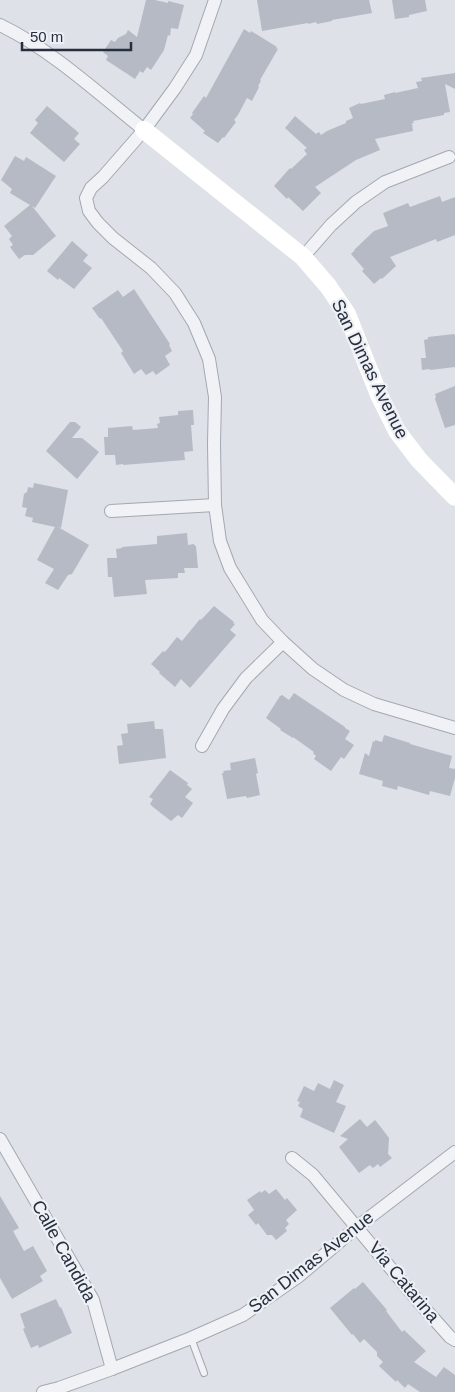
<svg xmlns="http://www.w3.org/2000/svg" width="455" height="1392" font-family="Arial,sans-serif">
	<rect width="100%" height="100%" fill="#dee1e7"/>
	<g fill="#b5bac4">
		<path d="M146,0H155L168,3V1L184,5L178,29L171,28L170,36L168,35L164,50L151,70L147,67L143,73L140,71L135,79L106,60L108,56L103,52L111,40L115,42L118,38L126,34L128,30L137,37Z"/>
		<path d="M257,0H369L372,13L332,20V21L317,24L316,22L308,24V23L262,31Z"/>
		<path d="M392,0H425L427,11L409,15V17L395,19Z"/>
		<path d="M244,29L250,33L251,31L277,47L276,48L278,49L260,80L261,81L258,86L259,87L252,101L247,98L238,115L234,120L236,122L224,138L223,137L218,143L203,133L205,131L190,118L193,114L192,113L204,96L206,98Z"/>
		<path d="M455,73V89L445,84L450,112L444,113V115L413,121L414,123H412L413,131L375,139L380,150L356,160L315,187L321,193L303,211L288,197L287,199L274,186L290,168L291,169L307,154L304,150L307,148L285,128L295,116L316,134L319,132L321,135L327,131L346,123V121L353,118L349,108L360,103L361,104L385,99L384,95L395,92V93L418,88L416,82L422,81L421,78Z"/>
		<path d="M47,106L79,133L74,139L80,144L64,162L30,133L38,123L35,120Z"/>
		<path d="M15,156L24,161L26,157L56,176L35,208L32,206L56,236L33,255H25L19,259L10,247L13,245L9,239L12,236L4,226L30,205L10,193L12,189L1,180Z"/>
		<path d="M440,196L442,202L455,197V235L437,242L436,239L390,257L396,266L382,279L381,278L374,284L362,271L364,269L351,254L355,250H354L374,231L388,226L383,213L408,203L410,207Z"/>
		<path d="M72,241L88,255L83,261L92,268L74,289L59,278L58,280L47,271Z"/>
		<path d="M134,289L170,344L169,345L172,351L165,356L170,365L156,375L153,371L146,375L141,369L134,374L121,353L123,351L101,318L100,319L92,308L118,290L123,297Z"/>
		<path d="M454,334L455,335V367L430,370L429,369L422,370L421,358H426L424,340L428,339V337Z"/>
		<path d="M455,386V425L445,428L435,399L436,397L435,394Z"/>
		<path d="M193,410L194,425H191L193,451L184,452L185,460L123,465V464L116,465L115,455H105L104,437H108V428L132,426L133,430L158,428L157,424L160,423L159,417L178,415V411Z"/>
		<path d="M70,422H75L81,427L72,438H82L99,452L77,479L46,451Z"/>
		<path d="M34,483L68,490L61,528L58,527L89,545L72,574L68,575L58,590L45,583L54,569L37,560L55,527L32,522L33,518L25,516L27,508L22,507L24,494L27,492L28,487L33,488Z"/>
		<path d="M187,533L188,545L194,544L195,546H196L198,568H184L185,573H178V578L145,580L147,594L114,597L112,577H108L107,558H117L116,549L122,548V547L157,544V536Z"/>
		<path d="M214,606L234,622L233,623L235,624L230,630L236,635L190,688L181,679L175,687L159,673L160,672L151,664L163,651L165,652L177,637L182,641L200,619L201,620Z"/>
		<path d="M294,693L345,727V728L350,731L345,739L354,745L344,759L341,757L331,771L314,759L316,756L313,753L314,752L293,737V738L280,730L281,729L266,718L280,696L282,695L289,700Z"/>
		<path d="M154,721L155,729H163L166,758L119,764L117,746L123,745L121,734L128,733L127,724Z"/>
		<path d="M384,735L410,743V744L452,756L449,768L455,769V778L450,796L430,791L429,795L398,786L397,790L382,786L383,781L359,774L365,753L369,756L373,741L375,742V740L382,742Z"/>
		<path d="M255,758L258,773L256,774L260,795L247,798L246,796L227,799L222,773H224L223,771L231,770L230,763Z"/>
		<path d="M170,770L188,783L187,785L192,789L185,797L193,803L182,818L178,815L171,821L153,807L150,804L153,799L149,797Z"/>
		<path d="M334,1080L344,1085L336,1102L346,1106L334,1133L300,1117L303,1109L298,1106L300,1102L297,1101L304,1086L314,1091L318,1083L330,1089Z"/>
		<path d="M360,1119L367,1127L375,1120L383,1130L389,1138L388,1154L392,1158L380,1167L378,1164L373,1168L370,1165L359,1173L339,1147L348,1139L340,1136Z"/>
		<path d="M276,1189L285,1200L287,1198L297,1210L286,1220L289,1224L285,1228L287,1231L276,1240L272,1235H267L258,1223L256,1225L248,1215L254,1210L247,1200L260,1191L261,1193L265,1190L269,1194Z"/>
		<path d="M0,1196L19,1228L13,1231L24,1251L33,1246L47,1271L40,1276L43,1281L12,1299L0,1278Z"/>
		<path d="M363,1282L387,1310L386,1311L402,1332L404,1330L426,1351L414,1362L436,1377L444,1367L455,1375V1392H420L408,1384L405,1388L397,1380L396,1382L379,1366L383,1362L377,1356V1352L364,1339L360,1343L353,1334L352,1335L330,1308L354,1288L355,1289Z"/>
		<path d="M56,1299L60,1308L61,1307L72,1333L39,1348L38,1345L31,1348L23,1329L25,1328L20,1314Z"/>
	</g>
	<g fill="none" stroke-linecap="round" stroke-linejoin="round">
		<g stroke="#a3a8b1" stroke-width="8">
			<path id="lane" d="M191,1338L204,1373"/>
		</g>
		<g stroke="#a3a8b1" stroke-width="14">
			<g id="street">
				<path d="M215,0L196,55L175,88L144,130L103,177L91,188L86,198L89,211L98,223L113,238L151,268L175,293L194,323L209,359L215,397L214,444L215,505L220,541L230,568L262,620L283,642L313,669L344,690L374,704L455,728"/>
				<path d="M0,25C52,50 99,94 144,130"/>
				<path d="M303,257L331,225L356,202L385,182L449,157"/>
				<path d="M111,511L215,505"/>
				<path d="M202,746L223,709L246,678L283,642"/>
				<path d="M0,1139L93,1300L112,1369"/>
				<path d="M292,1158L313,1175L418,1301L450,1337L455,1340"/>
				<path d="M43,1392L59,1388L112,1369L191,1338L243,1315L299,1276L357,1227L455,1152"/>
			</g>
		</g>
		<use href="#lane" stroke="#f1f2f6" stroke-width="6"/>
		<use href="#street" stroke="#f1f2f6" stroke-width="12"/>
		<path stroke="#fff" stroke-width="18" d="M144,130L303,257L328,286L347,314L379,395L397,431L419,460L455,497"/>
	</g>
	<g text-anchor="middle" stroke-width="4.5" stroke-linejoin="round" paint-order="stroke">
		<g font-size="18" fill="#272f3e" stroke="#edf0f5">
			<text transform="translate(370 369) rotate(64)" y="6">San Dimas Avenue</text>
			<text transform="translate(64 1251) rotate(61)" y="6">Calle Candida</text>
			<text transform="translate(311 1262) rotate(-38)" y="6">San Dimas Avenue</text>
			<text transform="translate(404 1282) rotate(50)" y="6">Via Catarina</text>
		</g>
	</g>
	<path d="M22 42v8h109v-8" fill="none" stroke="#272f3e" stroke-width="2.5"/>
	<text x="30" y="42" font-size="15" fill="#272f3e" stroke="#edf0f5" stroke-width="4" paint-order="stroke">50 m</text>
</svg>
